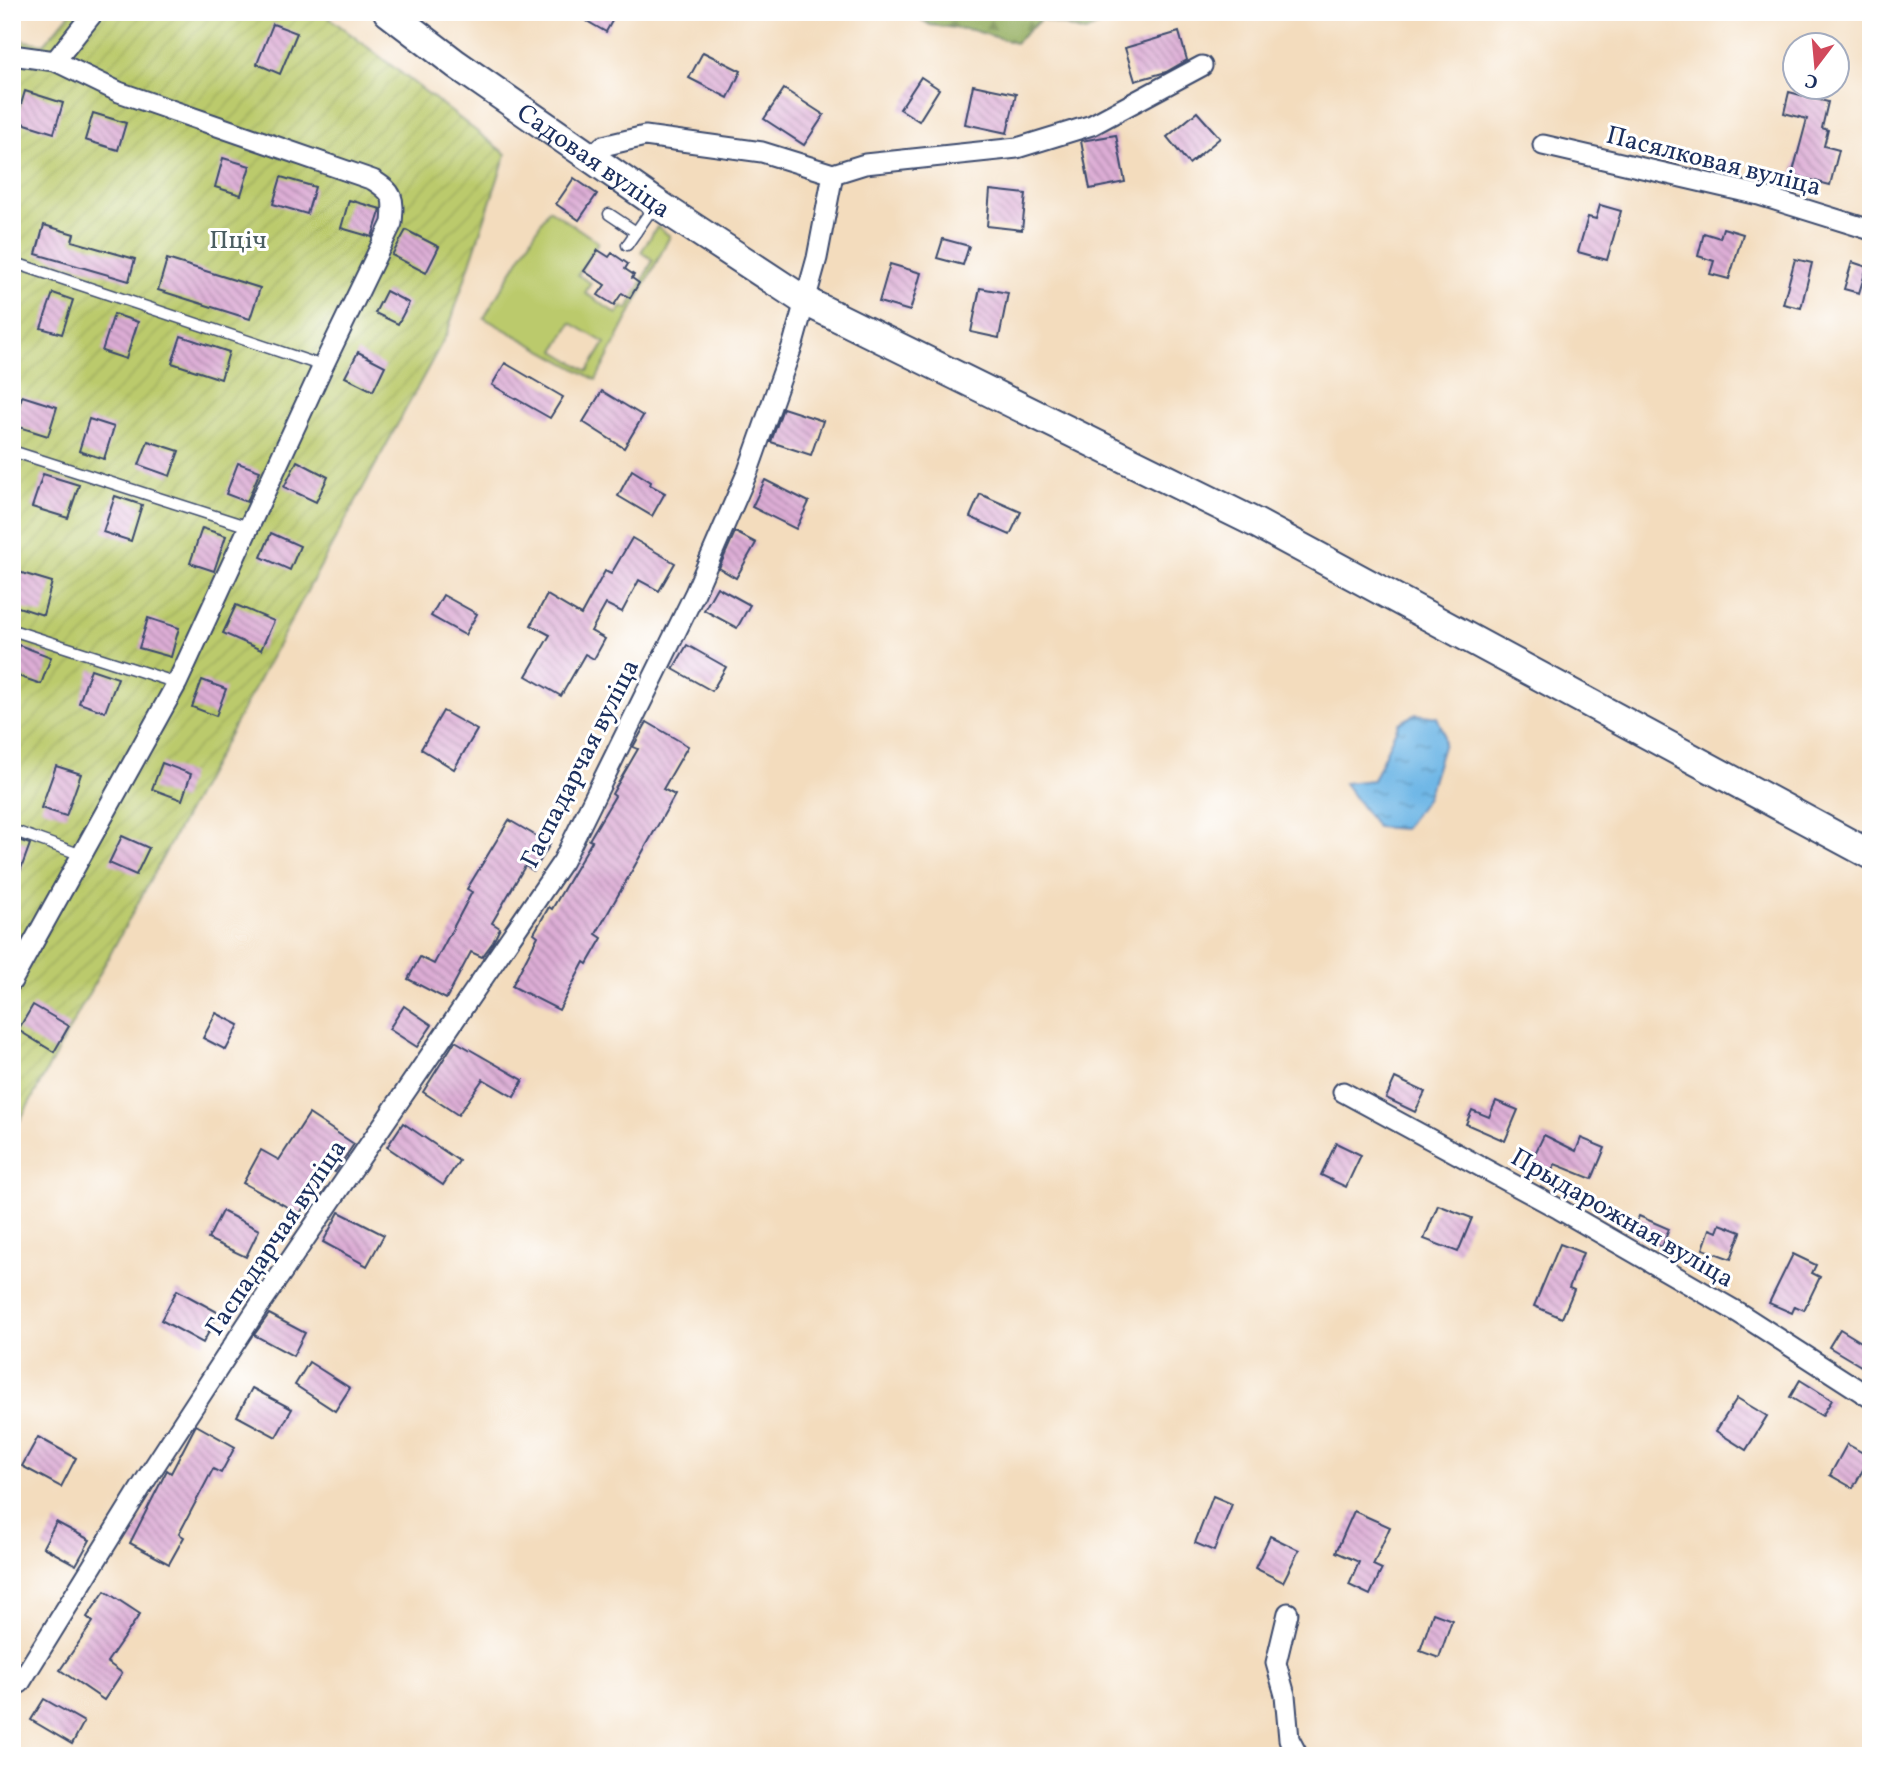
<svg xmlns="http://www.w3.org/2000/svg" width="1883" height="1768" font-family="Vollkorn,serif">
	<defs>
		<pattern id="forest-firs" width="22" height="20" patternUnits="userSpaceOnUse" patternTransform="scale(1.75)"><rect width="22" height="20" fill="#94ae60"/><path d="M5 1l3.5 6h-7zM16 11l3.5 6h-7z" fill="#788e52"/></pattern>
		<pattern id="garden-furrows" width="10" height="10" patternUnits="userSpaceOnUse" patternTransform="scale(1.75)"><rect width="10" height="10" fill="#bbca6c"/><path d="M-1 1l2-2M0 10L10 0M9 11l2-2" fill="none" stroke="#a0ae60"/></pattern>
		<pattern id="water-ripples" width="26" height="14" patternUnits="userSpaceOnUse" patternTransform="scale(1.75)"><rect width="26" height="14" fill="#6fb7e6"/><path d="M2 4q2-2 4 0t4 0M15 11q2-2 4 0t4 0" fill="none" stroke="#5a95be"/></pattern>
		<pattern id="building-back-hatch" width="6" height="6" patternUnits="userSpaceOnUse" patternTransform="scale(1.75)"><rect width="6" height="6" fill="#ddadd5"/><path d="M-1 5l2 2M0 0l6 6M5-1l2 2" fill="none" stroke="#b28db0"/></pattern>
	</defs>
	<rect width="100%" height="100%" fill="#fff"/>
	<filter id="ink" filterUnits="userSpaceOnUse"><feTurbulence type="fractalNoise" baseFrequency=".0143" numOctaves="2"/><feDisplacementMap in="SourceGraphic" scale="14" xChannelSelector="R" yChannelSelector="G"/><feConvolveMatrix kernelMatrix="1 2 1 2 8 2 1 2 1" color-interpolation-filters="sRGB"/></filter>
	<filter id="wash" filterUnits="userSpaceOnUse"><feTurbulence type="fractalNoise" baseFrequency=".00686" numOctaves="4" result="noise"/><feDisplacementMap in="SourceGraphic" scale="28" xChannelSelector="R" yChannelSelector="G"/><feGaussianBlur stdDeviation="1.57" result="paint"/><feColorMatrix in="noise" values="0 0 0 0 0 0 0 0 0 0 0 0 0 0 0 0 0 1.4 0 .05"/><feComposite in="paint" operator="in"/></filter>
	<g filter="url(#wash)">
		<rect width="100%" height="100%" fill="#f3dcbd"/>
		<path fill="#bbca6c" stroke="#6b7c65" stroke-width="2" fill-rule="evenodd" d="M549,209L598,242L578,275L591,283L585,293L617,314L622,307L628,309L653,260L641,252L657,227L670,236L596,380L484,318ZM571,323L605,343L588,371L555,351Z"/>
		<path fill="url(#forest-firs)" stroke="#586e5f" stroke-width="2" d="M909,12H1131L1085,32L1041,19L1015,43L972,30L930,25Z"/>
		<path fill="url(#garden-furrows)" stroke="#6b7c65" stroke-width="2" d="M71,12H322L506,154L447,333L12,1135V39L44,44Z"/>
		<path fill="url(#water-ripples)" stroke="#4573a2" stroke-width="2" d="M1416,714L1437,717L1444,733V743L1427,797L1404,829L1377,827L1344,783L1373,780L1399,723Z"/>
		<g id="blocks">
			<g fill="url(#building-back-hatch)">
				<path d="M571,12H617L606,32Z"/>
				<path d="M273,24L297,33L280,74L257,64Z"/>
				<path d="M1179,32L1187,60L1166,72L1135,81L1125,48Z"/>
				<path d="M703,52L741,71L728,98L689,78Z"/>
				<path d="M921,77L939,89L919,121L900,109Z"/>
				<path d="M973,85L1016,94L1007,133L965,124Z"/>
				<path d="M784,89L824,115L804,145L764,119Z"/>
				<path d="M25,91L63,103L54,133L16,121Z"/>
				<path d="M1789,92L1828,102L1822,128L1828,130L1824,146L1839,150L1830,185L1792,175L1807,119L1784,113Z"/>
				<path d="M1197,112L1220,138L1189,164L1167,137Z"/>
				<path d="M93,113L126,123L118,150L85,140Z"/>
				<path d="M1116,135L1125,182L1090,189L1081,141Z"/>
				<path d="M223,158L250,166L241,195L215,187Z"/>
				<path d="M281,177L315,187L307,214L273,204Z"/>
				<path d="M574,178L597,194L579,220L556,204Z"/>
				<path d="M990,190L1026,194L1022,230L987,226Z"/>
				<path d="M349,200L381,209L372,237L341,228Z"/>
				<path d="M1600,205L1621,211L1607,260L1578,252L1588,217L1596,219Z"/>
				<path d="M44,225L74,234L72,241L135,259L129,281L36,254Z"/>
				<path d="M1723,228L1743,234L1729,279L1710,274L1714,261L1698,256L1704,233L1720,238Z"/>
				<path d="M406,230L439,247L426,273L392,255Z"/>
				<path d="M943,239L969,246L963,265L937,258Z"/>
				<path d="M598,250L609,257L612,253L628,264L625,269L634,275L632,278L639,283L630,298L622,293L614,305L598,295L605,285L584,271Z"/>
				<path d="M167,259L260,288L250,319L158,290Z"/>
				<path d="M1795,259L1812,263L1801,308L1783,304Z"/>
				<path d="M1852,262L1867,267L1859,293L1844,289Z"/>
				<path d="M890,264L921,273L910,311L879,302Z"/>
				<path d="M980,288L1008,293L999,338L971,332Z"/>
				<path d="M386,291L409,303L398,324L375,313Z"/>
				<path d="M53,293L73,300L62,334L41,328Z"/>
				<path d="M114,314L138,322L126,359L102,351Z"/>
				<path d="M181,336L229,352L221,379L172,363Z"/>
				<path d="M358,352L385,366L373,391L345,377Z"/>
				<path d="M505,363L563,397L550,418L492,385Z"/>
				<path d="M602,391L643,416L624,448L583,422Z"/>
				<path d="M22,396L57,407L48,436L13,425Z"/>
				<path d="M783,408L823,421L811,455L771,442Z"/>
				<path d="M89,419L114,427L104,459L79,451Z"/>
				<path d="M148,441L179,451L170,476L139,465Z"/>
				<path d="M297,461L328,477L316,502L284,487Z"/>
				<path d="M238,463L260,471L247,502L226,494Z"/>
				<path d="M632,470L651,482L650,485L665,493L652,516L618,496Z"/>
				<path d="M43,474L79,485L68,518L32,507Z"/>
				<path d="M765,480L809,502L796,529L752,507Z"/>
				<path d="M980,494L1021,512L1010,535L970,517Z"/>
				<path d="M115,496L142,505L131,541L103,532Z"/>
				<path d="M202,528L226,536L214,571L190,563Z"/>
				<path d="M735,532L756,543L736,578L719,568Z"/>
				<path d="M271,533L300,546L290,570L261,557Z"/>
				<path d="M632,538L675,563L659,591L639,580L622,612L606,604L591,631L605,639L594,659L585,654L561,696L526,676L550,635L531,625L547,595L581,615L605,571L611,574Z"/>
				<path d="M12,570L52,582L43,615L12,605Z"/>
				<path d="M717,587L750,605L737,628L704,610Z"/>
				<path d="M443,595L477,614L465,635L431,616Z"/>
				<path d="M236,605L274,621L261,650L223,633Z"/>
				<path d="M148,618L179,628L171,657L139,648Z"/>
				<path d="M19,645L51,657L41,684L12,674V664Z"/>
				<path d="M687,645L726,667L712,691L673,669Z"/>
				<path d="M91,669L118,678L105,712L79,703Z"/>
				<path d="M202,680L226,689L216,716L192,707Z"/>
				<path d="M443,711L477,730L454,769L421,749Z"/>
				<path d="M647,722L688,746L663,789L675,795L596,934L602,938L587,964L584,962L559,1010L512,986L538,936L534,933L549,907L552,909L592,841L589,840L615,796L612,794L638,749L633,747Z"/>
				<path d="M162,763L191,774L182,800L152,789Z"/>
				<path d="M56,766L81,774L66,816L41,808Z"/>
				<path d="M509,820L550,844L534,871L525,866L492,923L500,928L493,942L482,957L471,952L446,999L408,979L420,957L434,964L472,892L467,889Z"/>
				<path d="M122,836L149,848L136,875L109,863Z"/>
				<path d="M12,838L30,844L14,888H12Z"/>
				<path d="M33,1005L69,1026L54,1052L18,1030Z"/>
				<path d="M404,1006L432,1025L417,1047L389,1029Z"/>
				<path d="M216,1013L239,1025L226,1050L203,1038Z"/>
				<path d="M455,1041L523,1080L514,1097L483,1079L458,1115L423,1092Z"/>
				<path d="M1395,1078L1425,1092L1415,1112L1386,1098Z"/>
				<path d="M1496,1101L1518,1110L1505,1141L1466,1124L1472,1110L1489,1117Z"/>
				<path d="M309,1114L354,1144L335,1172L326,1166L300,1214L243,1183L261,1150L279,1160Z"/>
				<path d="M403,1123L459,1161L443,1185L387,1147Z"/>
				<path d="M1544,1135L1576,1151L1581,1138L1605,1148L1592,1179L1555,1164L1546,1182L1526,1172Z"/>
				<path d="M1336,1143L1361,1155L1346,1187L1321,1175Z"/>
				<path d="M1438,1205L1472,1218L1458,1252L1424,1239Z"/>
				<path d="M222,1211L259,1230L246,1257L208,1239Z"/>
				<path d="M339,1212L384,1235L367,1266L323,1242Z"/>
				<path d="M1639,1216L1669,1229L1662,1247L1632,1234Z"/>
				<path d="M1720,1224L1741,1232L1731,1259L1703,1249L1710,1229L1717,1232Z"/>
				<path d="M1560,1244L1583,1253L1569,1288L1574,1290L1562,1318L1534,1306Z"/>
				<path d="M1793,1254L1816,1265L1812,1273L1820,1277L1804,1310L1795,1306L1792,1313L1769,1303Z"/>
				<path d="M177,1290L219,1313L203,1343L161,1320Z"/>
				<path d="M269,1314L305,1333L293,1356L254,1335Z"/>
				<path d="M1840,1329L1871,1348V1372L1829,1347Z"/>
				<path d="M309,1362L350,1388L335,1411L295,1385Z"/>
				<path d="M1800,1380L1832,1400L1822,1416L1790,1397Z"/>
				<path d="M252,1388L292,1409L276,1437L237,1416Z"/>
				<path d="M1737,1398L1767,1416L1746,1450L1716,1431Z"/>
				<path d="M196,1425L235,1447L221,1473L213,1469L179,1534L184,1537L169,1564L130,1543L167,1470L171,1473Z"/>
				<path d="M38,1437L76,1458L61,1487L22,1466Z"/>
				<path d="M1847,1444L1870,1457L1853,1488L1830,1475Z"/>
				<path d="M1213,1496L1232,1504L1214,1551L1195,1543Z"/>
				<path d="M1354,1511L1390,1527L1373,1565L1382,1569L1370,1595L1349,1585L1359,1562L1336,1552Z"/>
				<path d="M56,1522L90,1540L76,1565L43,1547Z"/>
				<path d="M1270,1536L1299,1550L1283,1582L1255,1568Z"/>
				<path d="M105,1591L140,1614L107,1662L122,1673L104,1700L60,1670L93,1622L87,1617Z"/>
				<path d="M1433,1613L1452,1620L1439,1658L1420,1651Z"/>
				<path d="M44,1699L84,1722L72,1744L31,1720Z"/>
			</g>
		</g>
	</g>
	<g filter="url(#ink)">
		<use href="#blocks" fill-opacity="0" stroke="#3b496c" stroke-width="2"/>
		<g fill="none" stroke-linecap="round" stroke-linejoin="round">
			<g stroke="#3b496c" stroke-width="13">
				<g id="lane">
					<path d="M609,214L636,232"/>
					<path d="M627,245L654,206"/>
					<path d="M12,262L323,366"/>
					<path d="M12,451L249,527"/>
					<path d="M12,630L177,683"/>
					<path d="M12,830L82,855"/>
				</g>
			</g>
			<g stroke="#3b496c" stroke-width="23">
				<g id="street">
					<path d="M12,55L55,61L119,92L373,180C395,194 394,198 392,223L323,366L177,683L12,981"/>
					<path d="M55,61L94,12"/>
					<path d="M1543,145L1759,195L1871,230"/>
					<path d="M592,157L603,146L645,136L762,152L833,174"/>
					<path d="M1343,1092L1559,1209L1739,1313L1871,1398"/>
					<path d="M1288,1613L1276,1663L1285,1695L1289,1739L1298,1756"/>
					<path d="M20,1683L150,1473L255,1312L563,861L695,593L748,471L793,344L817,258L833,174L865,164L1017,148L1092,125L1202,66"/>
				</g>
			</g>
			<g stroke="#3b496c" stroke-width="32">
				<g id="secondary">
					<path id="s1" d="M388,12L456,64L656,203L805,301L1256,523L1871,855"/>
				</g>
			</g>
			<use href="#lane" stroke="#fff" stroke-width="10"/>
			<use href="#street" stroke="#fff" stroke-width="19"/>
			<use href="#secondary" stroke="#fff" stroke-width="28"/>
		</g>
	</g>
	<g text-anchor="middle" stroke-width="6" stroke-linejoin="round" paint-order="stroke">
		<g font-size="26" fill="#1b2f5e" stroke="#fff">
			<text dy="9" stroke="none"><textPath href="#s1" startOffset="254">Садовая вуліца</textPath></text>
			<text transform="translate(1714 160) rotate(14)" y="9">Пасялковая вуліца</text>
			<text transform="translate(579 763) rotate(-63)" y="9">Гаспадарчая вуліца</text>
			<text transform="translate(1623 1217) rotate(30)" y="9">Прыдарожная вуліца</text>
			<text transform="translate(275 1237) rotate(-56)" y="9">Гаспадарчая вуліца</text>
		</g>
		<g font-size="26" fill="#4b5e62" stroke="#fff">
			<text x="238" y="248">Пціч</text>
		</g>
	</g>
	<rect width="1883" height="1768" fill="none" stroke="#fff" stroke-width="42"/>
	<g transform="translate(1816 66) rotate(196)"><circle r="33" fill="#ffffff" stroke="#a4acbf" stroke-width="2"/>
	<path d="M0-5L12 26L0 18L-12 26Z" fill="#d1495b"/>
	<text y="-10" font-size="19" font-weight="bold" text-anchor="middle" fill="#1b2f5e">С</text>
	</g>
</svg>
